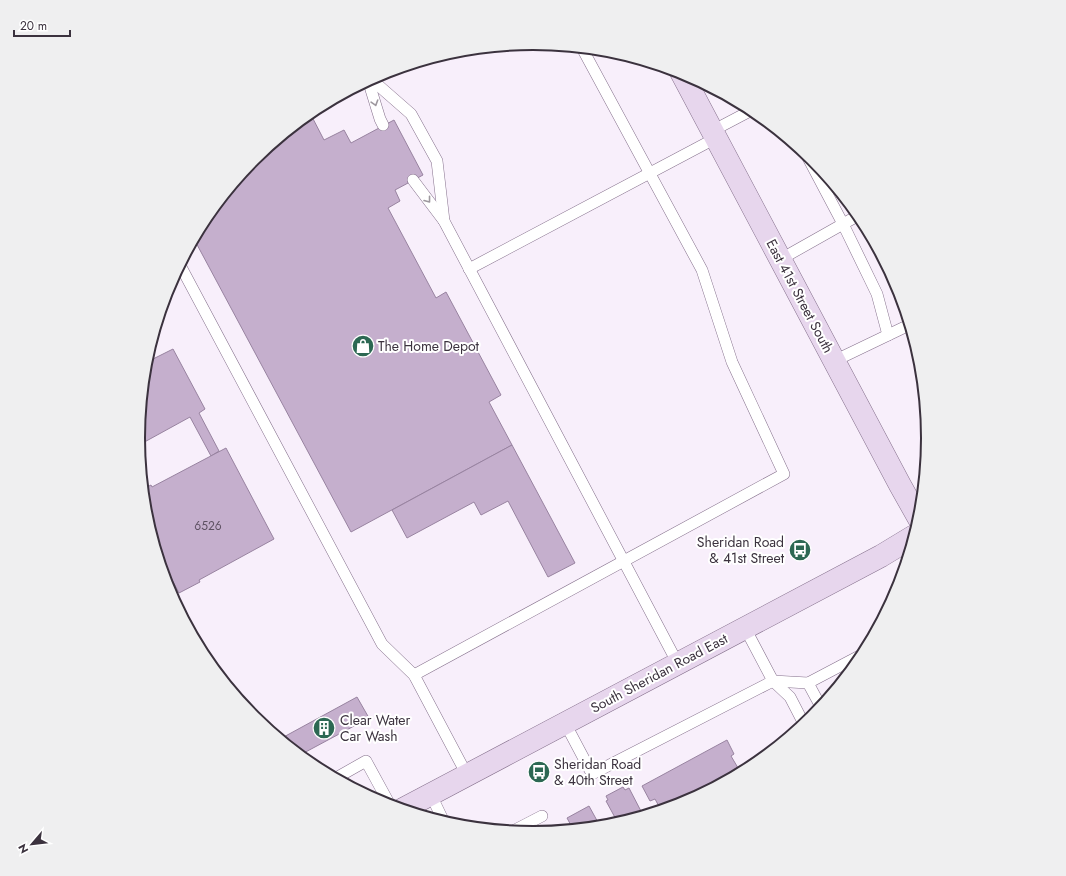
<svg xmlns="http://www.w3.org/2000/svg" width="1066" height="876" font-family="Jost,sans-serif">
	<rect width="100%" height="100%" fill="#f8effb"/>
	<g fill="#c5afcd" stroke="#9883a0">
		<path d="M310,113L324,140L344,130L351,143L394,120L423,175L395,190L400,201L388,208L436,298L446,292L501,395L489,402L512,445L351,532L194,239L205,218L254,159Z"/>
		<path d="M173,349L205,409L199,413L219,451L211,456L190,417L139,445L138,438L145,363Z"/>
		<path d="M512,445L575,563L548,577L508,501L481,515L474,502L407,538L392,510Z"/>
		<path d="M226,448L274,539L199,580L200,582L179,593L156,549L159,548L154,538H153L146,515L143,489L151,485L152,487Z"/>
		<path d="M357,697L369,718L300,755L280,739Z"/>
		<path d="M727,740L734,754L731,756L741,773L684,803L661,810L655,799L650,801L642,786Z"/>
		<path d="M623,787L625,790L629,788L643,815L618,823L606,801L608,800L606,796Z"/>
		<path d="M589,806L600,826L573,829L567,818Z"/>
	</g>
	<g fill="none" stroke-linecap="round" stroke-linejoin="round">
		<g stroke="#85708c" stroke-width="12">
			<g id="lane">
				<path d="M371,79L411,114L437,161L444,221L678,664"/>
				<path d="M368,80L380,119L383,125"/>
				<path d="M712,131L752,110"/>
				<path d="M806,154L843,224L877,294L888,335"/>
				<path d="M413,180L444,221"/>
				<path d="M781,259L859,215"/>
				<path d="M180,265L382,644L414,675L467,775"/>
				<path d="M469,269L716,138"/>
				<path d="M834,361L909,325"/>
				<path d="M745,628L773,681L790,697L804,724"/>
				<path d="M414,675L784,474L732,362L702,270L582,48"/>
				<path d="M808,683L821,707"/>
				<path d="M565,723L592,774L773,681L808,683L863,654"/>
				<path d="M336,778L366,761L390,805"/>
				<path d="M431,795L444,822"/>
				<path d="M513,831L542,816"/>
			</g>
		</g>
		<g stroke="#85708c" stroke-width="23">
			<g id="secondary">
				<path d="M681,72L900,485L919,519"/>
				<path d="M403,809L881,556L914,536"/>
			</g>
		</g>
		<use href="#lane" stroke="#fff" stroke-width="11"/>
		<use href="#secondary" stroke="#e7d6ed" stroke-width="22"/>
	</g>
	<defs><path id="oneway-chevron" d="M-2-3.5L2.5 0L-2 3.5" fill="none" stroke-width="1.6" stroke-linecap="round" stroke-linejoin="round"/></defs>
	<g stroke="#9d989e">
		<use href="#oneway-chevron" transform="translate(375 103) rotate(73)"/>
		<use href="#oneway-chevron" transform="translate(428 200) rotate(52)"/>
	</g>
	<defs>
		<g id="shop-disc" transform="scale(1.15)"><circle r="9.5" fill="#2c6853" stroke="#fff"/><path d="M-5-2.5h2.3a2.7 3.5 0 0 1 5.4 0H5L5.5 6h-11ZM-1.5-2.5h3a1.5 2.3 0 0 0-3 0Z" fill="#fff"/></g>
		<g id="bus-disc" transform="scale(1.15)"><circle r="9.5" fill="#2c6853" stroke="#fff"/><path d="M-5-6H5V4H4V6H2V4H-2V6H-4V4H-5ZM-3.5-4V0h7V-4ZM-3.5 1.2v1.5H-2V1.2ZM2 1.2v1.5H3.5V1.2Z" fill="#fff"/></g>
		<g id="building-disc" transform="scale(1.15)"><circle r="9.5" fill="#2c6853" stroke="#fff"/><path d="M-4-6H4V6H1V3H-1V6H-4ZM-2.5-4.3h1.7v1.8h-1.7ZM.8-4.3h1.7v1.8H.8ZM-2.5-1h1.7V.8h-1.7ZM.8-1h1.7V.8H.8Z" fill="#fff"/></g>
	</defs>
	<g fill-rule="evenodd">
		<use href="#shop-disc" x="363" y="346"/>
		<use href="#bus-disc" x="800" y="550"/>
		<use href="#building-disc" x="324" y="728"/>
		<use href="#bus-disc" x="539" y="772"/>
	</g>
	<g text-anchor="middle" stroke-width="4" stroke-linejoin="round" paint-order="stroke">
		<g font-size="12" fill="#5e5162">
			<text x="208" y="530">6526</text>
		</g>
		<g font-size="14" fill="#3b323e" stroke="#fff">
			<text transform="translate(800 296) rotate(62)" y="5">East 41st Street South</text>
			<text transform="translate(659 673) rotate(-28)" y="5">South Sheridan Road East</text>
		</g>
		<g font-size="14" fill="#3b323e" stroke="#fff" text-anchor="start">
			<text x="378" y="351">The Home Depot</text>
			<text x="784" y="547" text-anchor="end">Sheridan Road<tspan x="784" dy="16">&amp; 41st Street</tspan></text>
			<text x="340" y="725">Clear Water<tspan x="340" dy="16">Car Wash</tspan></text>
			<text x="554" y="769">Sheridan Road<tspan x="554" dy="16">&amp; 40th Street</tspan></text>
		</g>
	</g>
	<path d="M0 0H1066V876H0ZM145 438a388 388 0 1 1 776 0a388 388 0 1 1-776 0Z" fill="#efeff0" fill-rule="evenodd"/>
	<path fill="none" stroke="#3b323e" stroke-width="2" d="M145 438a388 388 0 1 1 776 0a388 388 0 1 1-776 0Z"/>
	<g transform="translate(32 844) rotate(242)" stroke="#ffffff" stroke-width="3" paint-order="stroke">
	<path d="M0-3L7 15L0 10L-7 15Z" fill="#3b323e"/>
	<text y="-6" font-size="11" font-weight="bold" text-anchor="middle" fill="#3b323e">N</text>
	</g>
	<path d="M14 30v6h56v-6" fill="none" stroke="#3b323e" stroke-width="2"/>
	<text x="20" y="30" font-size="12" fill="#3b323e" stroke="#ffffff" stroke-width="3" paint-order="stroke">20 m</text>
</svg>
